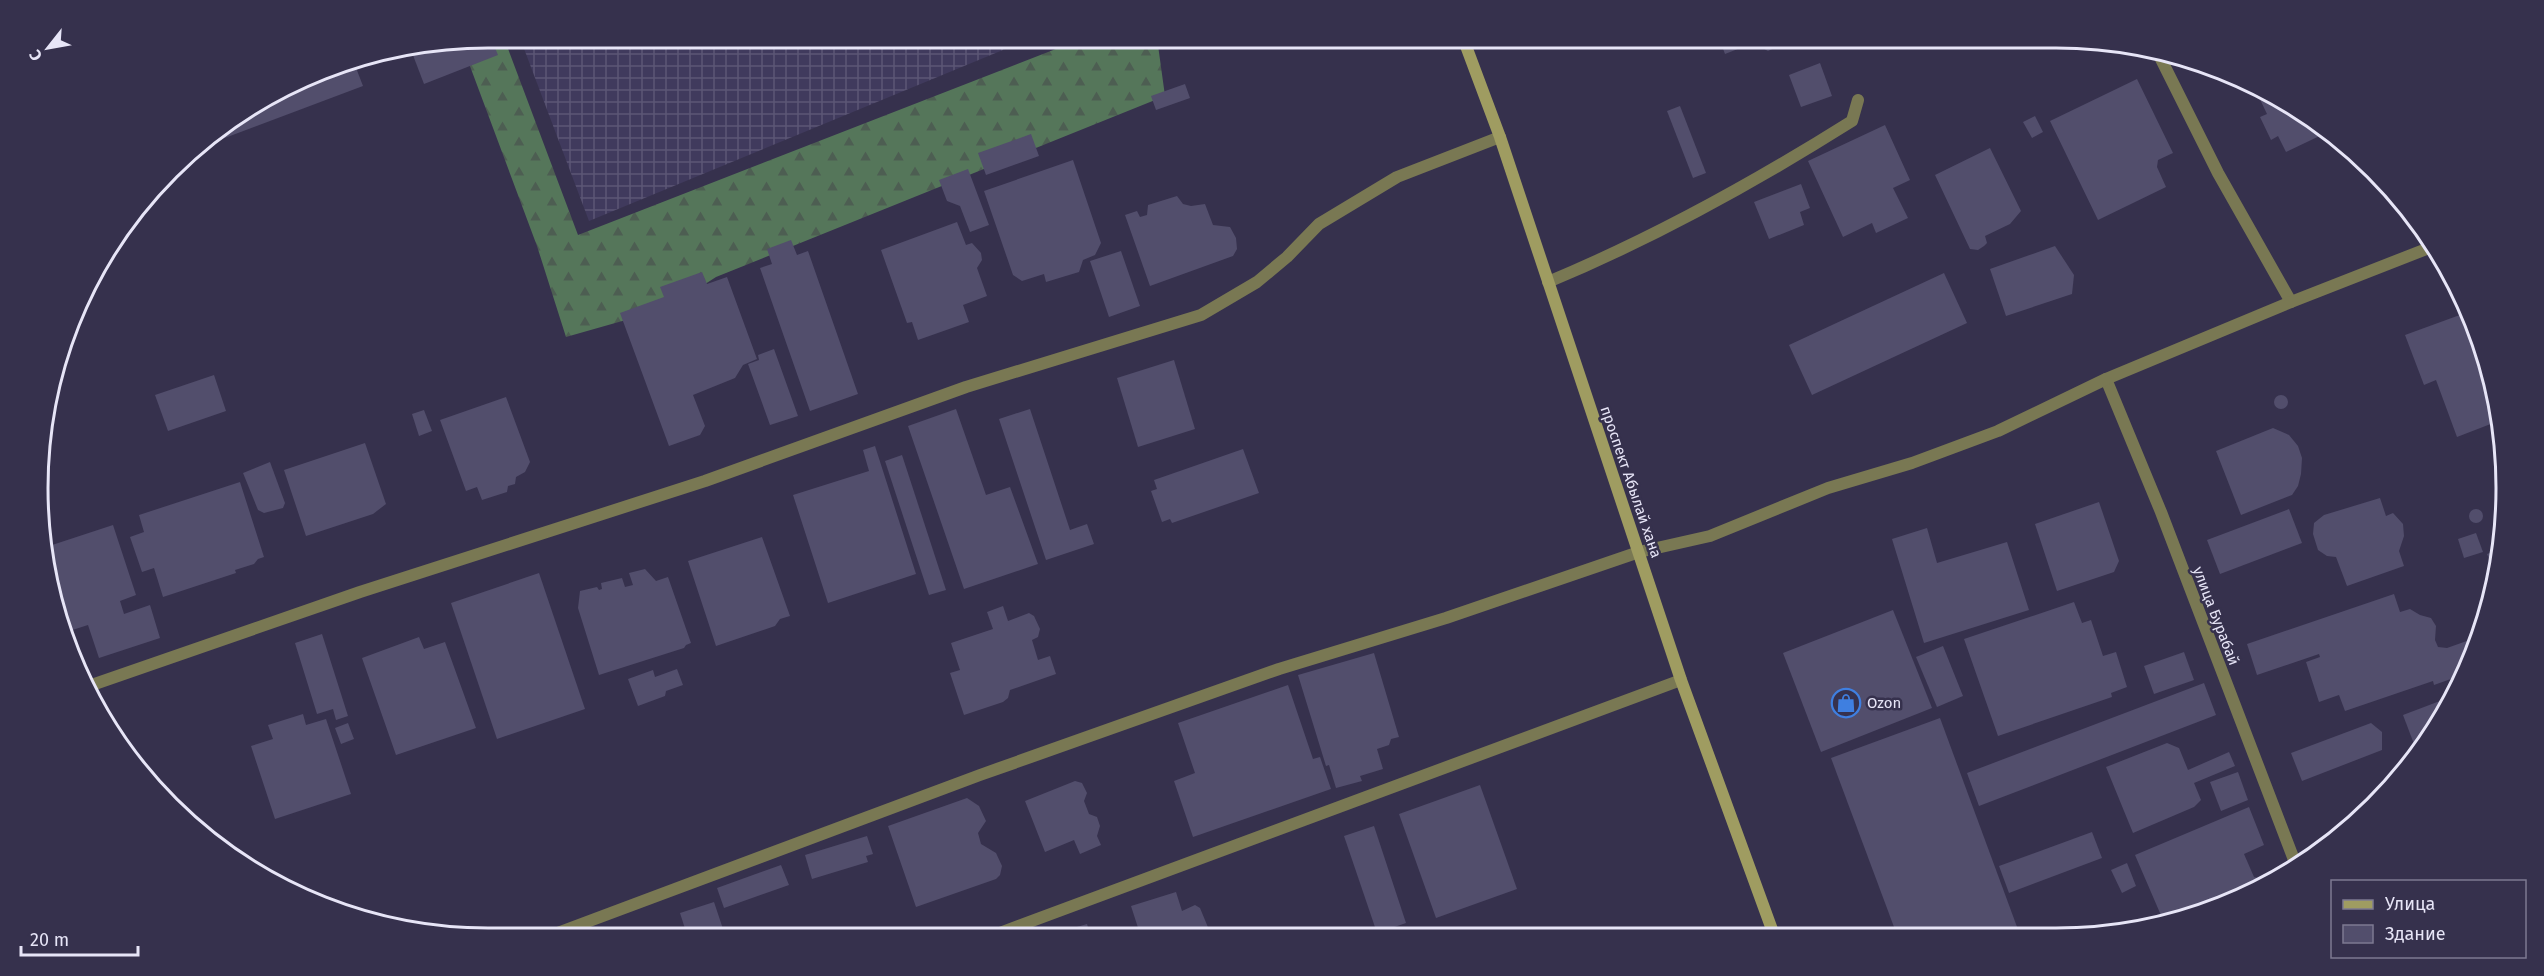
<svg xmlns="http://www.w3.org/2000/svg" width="2544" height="976" font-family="'Fira Sans',sans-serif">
	<defs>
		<pattern id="industrial-grid" width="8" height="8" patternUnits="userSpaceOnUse" patternTransform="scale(1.5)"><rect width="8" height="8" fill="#403a5d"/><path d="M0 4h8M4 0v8" fill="none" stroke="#5c5675"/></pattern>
		<pattern id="forest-firs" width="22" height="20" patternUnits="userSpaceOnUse" patternTransform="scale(1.5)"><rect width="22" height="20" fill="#55765a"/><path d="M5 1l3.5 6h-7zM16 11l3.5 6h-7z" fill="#4d5e52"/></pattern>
	</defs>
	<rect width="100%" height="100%" fill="#36314d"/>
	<path fill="url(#industrial-grid)" d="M520,38H1032L589,221Z"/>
	<path fill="url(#forest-firs)" d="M488,38H504L578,235L1084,38H1157L1165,96L716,277L668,308L566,337L537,246L461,42Z"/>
	<g fill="#524e6c">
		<path d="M488,38H491L498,55L424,84L411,50Z"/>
		<path d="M1719,38H1786L1785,43L1768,51L1753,43L1725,54Z"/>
		<path d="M353,60L363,86L190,151L263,98L343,62Z"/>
		<path d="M1820,63L1832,96L1801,107L1789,75Z"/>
		<path d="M2137,79L2173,153L2158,160L2157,167L2166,187L2098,220L2050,121Z"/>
		<path d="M1185,84L1190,98L1156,110L1151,96Z"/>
		<path d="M2260,87L2330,131L2286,152L2278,136L2271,140L2260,117L2267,114L2255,89Z"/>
		<path d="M1680,106L1706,173L1693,178L1667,111Z"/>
		<path d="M2035,116L2043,132L2032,138L2023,122Z"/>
		<path d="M1885,125L1910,180L1893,188L1908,218L1876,233L1872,223L1843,237L1808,161Z"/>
		<path d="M1031,134L1039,156L986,175L978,153Z"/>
		<path d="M1990,148L2021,211L2010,224L1985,236L1987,243L1984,246L1978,250L1970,249L1935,175Z"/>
		<path d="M1073,160L1101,243L1095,255L1083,260L1079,272L1046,282L1044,274L1022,281L1013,275L984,191Z"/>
		<path d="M968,169L989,225L970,232L960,206L947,201L939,180Z"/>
		<path d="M1801,184L1810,208L1800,212L1804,225L1769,239L1754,202Z"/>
		<path d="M1177,196L1183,204L1191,206L1205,204L1213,225L1230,227L1236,238L1237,249L1233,256L1150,286L1125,215L1137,211L1140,217L1147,215L1148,205Z"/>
		<path d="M957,222L966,245L972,243L981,253L982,260L977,268L987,296L963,305L969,322L918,340L912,322L907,323L881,250Z"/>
		<path d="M791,240L797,255L808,251L858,394L810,411L760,268L772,264L767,249Z"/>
		<path d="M2055,246L2074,275L2072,294L2006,316L1990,269Z"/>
		<path d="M1121,251L1140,306L1109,317L1090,261Z"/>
		<path d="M702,272L707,284L727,277L757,359L743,365L735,378L693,395L705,426L700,435L669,446L620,313L664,297L660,287Z"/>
		<path d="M1944,273L1967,323L1812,395L1789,345Z"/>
		<path d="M2468,312L2486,358L2501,420L2457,437L2436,380L2424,385L2405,335Z"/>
		<path d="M774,349L798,416L770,425L748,364L759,360L758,355Z"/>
		<path d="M1174,360L1195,429L1138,447L1117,378Z"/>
		<path d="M214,375L226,411L168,431L155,395Z"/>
		<circle cx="2281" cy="402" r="7"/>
		<path d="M506,397L530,462L525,472L516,477L515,484L508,486L507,492L482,500L477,487L466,491L440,420Z"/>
		<path d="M956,409L986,495L1010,487L1038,564L964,589L908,426Z"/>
		<path d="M1030,409L1070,530L1087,524L1094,544L1046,560L999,419Z"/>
		<path d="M424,410L432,431L419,436L412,414Z"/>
		<path d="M2273,428L2289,435L2298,446L2302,458L2301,474L2298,486L2292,495L2241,515L2216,451Z"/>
		<path d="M365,443L386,504L373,514L306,536L284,470Z"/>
		<path d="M875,446L916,574L828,603L793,495L869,471L863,450Z"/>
		<path d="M1243,449L1259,493L1172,523L1170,519L1162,522L1151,491L1157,489L1154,480Z"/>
		<path d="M902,455L946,590L929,595L885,461Z"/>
		<path d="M270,462L285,503L283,508L264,513L258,510L243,473Z"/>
		<path d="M240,482L264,557L258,559L254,564L235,570L236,573L163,597L154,568L142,572L130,537L144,532L139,515Z"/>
		<path d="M2380,498L2386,516L2393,513L2403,524L2404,536L2399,551L2404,566L2347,586L2336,557L2327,556L2318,550L2313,534L2314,523L2324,515Z"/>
		<path d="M2099,502L2119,561L2114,572L2057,591L2035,524Z"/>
		<circle cx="2476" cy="516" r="7"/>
		<path d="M2289,509L2302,543L2220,574L2207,540Z"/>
		<path d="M113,525L136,595L120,601L124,614L150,605L160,638L99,658L88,625L63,633L46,573V567L52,565L46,547Z"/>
		<path d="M1927,528L1937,563L2007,542L2029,610L1924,643L1892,539Z"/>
		<path d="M2476,533L2483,552L2464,558L2458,539Z"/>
		<path d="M762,537L790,616L780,619L775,626L716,646L688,561Z"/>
		<path d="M2500,549L2496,576L2487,554Z"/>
		<path d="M645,569L656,581L668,577L691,643L686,645L684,648L599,675L578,608L580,591L597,587L599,590L602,589L601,583L622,578L625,587L633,585L629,573Z"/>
		<path d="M539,573L585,709L497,739L451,603Z"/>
		<path d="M2394,594L2400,612L2410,609L2420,615L2431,618L2436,626L2435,640L2438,647L2447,648L2478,637L2462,675L2434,685L2433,681L2345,711L2339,695L2319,702L2306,662L2320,657L2319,654L2257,675L2247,644Z"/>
		<path d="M2074,602L2082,623L2091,620L2103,656L2116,652L2127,687L2111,693L2112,697L1998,736L1964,639Z"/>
		<path d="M1003,606L1008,621L1029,613L1034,616L1040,629L1038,637L1032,640L1038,660L1050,656L1056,674L1010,690L1008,698L1003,702L964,715L950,673L960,670L951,643L993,629L987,612Z"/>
		<path d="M1893,610L1932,708L1821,752L1783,653Z"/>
		<path d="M322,634L348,716L336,720L333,709L317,714L295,643Z"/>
		<path d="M419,637L424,649L445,642L476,728L396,755L362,658Z"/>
		<path d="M1943,646L1963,696L1937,707L1916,657Z"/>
		<path d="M2184,652L2194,680L2154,694L2144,666Z"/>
		<path d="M1374,653L1399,737L1391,739L1389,745L1377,749L1383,769L1360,776L1362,781L1336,788L1329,765L1326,766L1298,675Z"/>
		<path d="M677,669L683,685L666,691L665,696L638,706L628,679L653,670L655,677Z"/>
		<path d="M2204,683L2216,715L1979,806L1967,773Z"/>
		<path d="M1288,685L1313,759L1320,757L1331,789L1193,837L1174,781L1195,773L1178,723Z"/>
		<path d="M2453,696L2446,714L2422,743L2414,744L2403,715Z"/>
		<path d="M303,714L306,725L326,719L351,794L275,819L251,746L273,739L268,725Z"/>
		<path d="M1940,718L2020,935H1897L1831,758Z"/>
		<path d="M348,723L354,739L341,744L335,728Z"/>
		<path d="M2371,723L2382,732V750L2302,781L2291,753Z"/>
		<path d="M2167,743L2179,748L2188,770L2229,752L2235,766L2194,783L2201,800L2194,807L2133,833L2106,767Z"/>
		<path d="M2238,772L2248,800L2221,811L2210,782Z"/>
		<path d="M1075,781L1082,783L1087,793L1084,801L1089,814L1097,817L1100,826L1097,836L1101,845L1080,854L1074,840L1045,852L1025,801Z"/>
		<path d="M1480,785L1517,889L1436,918L1399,814Z"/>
		<path d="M967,798L979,806L986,821L978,833L981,844L996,853L1002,866L1000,875L996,879L916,907L888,826Z"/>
		<path d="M2249,807L2264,845L2244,854L2254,877L2261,879L2265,885L2255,892L2163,920L2135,855Z"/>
		<path d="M1374,826L1406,923L1377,933L1344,836Z"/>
		<path d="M2092,832L2102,858L2009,893L1999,866Z"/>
		<path d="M867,836L873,854L866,856L868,862L812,879L805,855Z"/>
		<path d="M2127,863L2136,886L2122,893L2111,870Z"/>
		<path d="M781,865L789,885L724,908L717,888Z"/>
		<path d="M1176,892L1182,911L1195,905L1200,908L1212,937H1141L1131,906Z"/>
		<path d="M714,902L726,938H688L680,913Z"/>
		<path d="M1087,924L1091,937H1058L1056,933Z"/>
	</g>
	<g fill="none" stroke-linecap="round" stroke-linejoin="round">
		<g stroke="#797853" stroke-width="12">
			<path d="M2157,51L2218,173L2291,302"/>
			<path d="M1548,282C1654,238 1755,182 1852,121L1858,100"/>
			<path d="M2106,379L2161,512L2296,865"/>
			<path d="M86,687L360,592L705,481L966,387L1201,315L1257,282L1287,257L1319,224L1397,177L1500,137"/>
			<path d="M989,937L1681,680"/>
			<path d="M544,938L980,775L1279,669L1446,618L1639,552L1710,536L1828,488L1912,463L1998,431L2106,379L2291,302L2434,246"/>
		</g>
		<path stroke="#9f9c61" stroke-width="12" d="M1463,38L1500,137L1681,680L1774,935"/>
	</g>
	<defs>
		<g id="shop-ring" transform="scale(1.5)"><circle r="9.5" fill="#36314d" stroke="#3f7fe0" stroke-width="1.5"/><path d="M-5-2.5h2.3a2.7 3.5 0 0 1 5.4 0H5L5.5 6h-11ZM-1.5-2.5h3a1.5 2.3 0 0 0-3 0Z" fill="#3f7fe0"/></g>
	</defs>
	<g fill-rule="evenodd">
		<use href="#shop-ring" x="1846" y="703"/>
	</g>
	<g text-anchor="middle" stroke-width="5" stroke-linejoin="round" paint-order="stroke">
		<g font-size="15" fill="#e7e5f7" stroke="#36314d">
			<text transform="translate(1631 482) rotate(71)" y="5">проспект Абылай хана</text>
			<text transform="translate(2216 616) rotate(69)" y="5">улица Бурабай</text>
		</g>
		<g font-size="15" fill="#e7e5f7" stroke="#36314d" text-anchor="start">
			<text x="1867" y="708">Ozon</text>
		</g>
	</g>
	<path d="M0 0H2544V976H0ZM488 48H2056A440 440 0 0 1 2496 488V488A440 440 0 0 1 2056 928H488A440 440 0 0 1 48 488V488A440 440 0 0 1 488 48Z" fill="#36314d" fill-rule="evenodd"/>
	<path fill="none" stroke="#e7e5f7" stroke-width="3" d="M488 48H2056A440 440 0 0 1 2496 488V488A440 440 0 0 1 2056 928H488A440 440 0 0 1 48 488V488A440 440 0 0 1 488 48Z"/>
	<rect x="2331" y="880" width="195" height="78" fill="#36314d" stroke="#7d7991" stroke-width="1.5"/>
	<rect x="2343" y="900" width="30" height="9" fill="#9f9c61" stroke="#7d7991" stroke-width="1.5"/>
	<text x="2385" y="910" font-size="18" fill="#e7e5f7">Улица</text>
	<rect x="2343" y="925" width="30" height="18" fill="#524e6c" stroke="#7d7991" stroke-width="1.5"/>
	<text x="2385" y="940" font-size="18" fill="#e7e5f7">Здание</text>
	<g transform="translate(48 48) rotate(239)" stroke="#36314d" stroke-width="4.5" paint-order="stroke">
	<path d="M0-4.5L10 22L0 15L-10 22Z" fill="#e7e5f7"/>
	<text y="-9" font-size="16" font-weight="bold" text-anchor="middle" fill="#e7e5f7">С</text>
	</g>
	<path d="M21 946v9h117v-9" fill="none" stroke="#e7e5f7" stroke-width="3"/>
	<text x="30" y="946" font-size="18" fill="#e7e5f7" stroke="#36314d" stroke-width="4.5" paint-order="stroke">20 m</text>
</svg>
